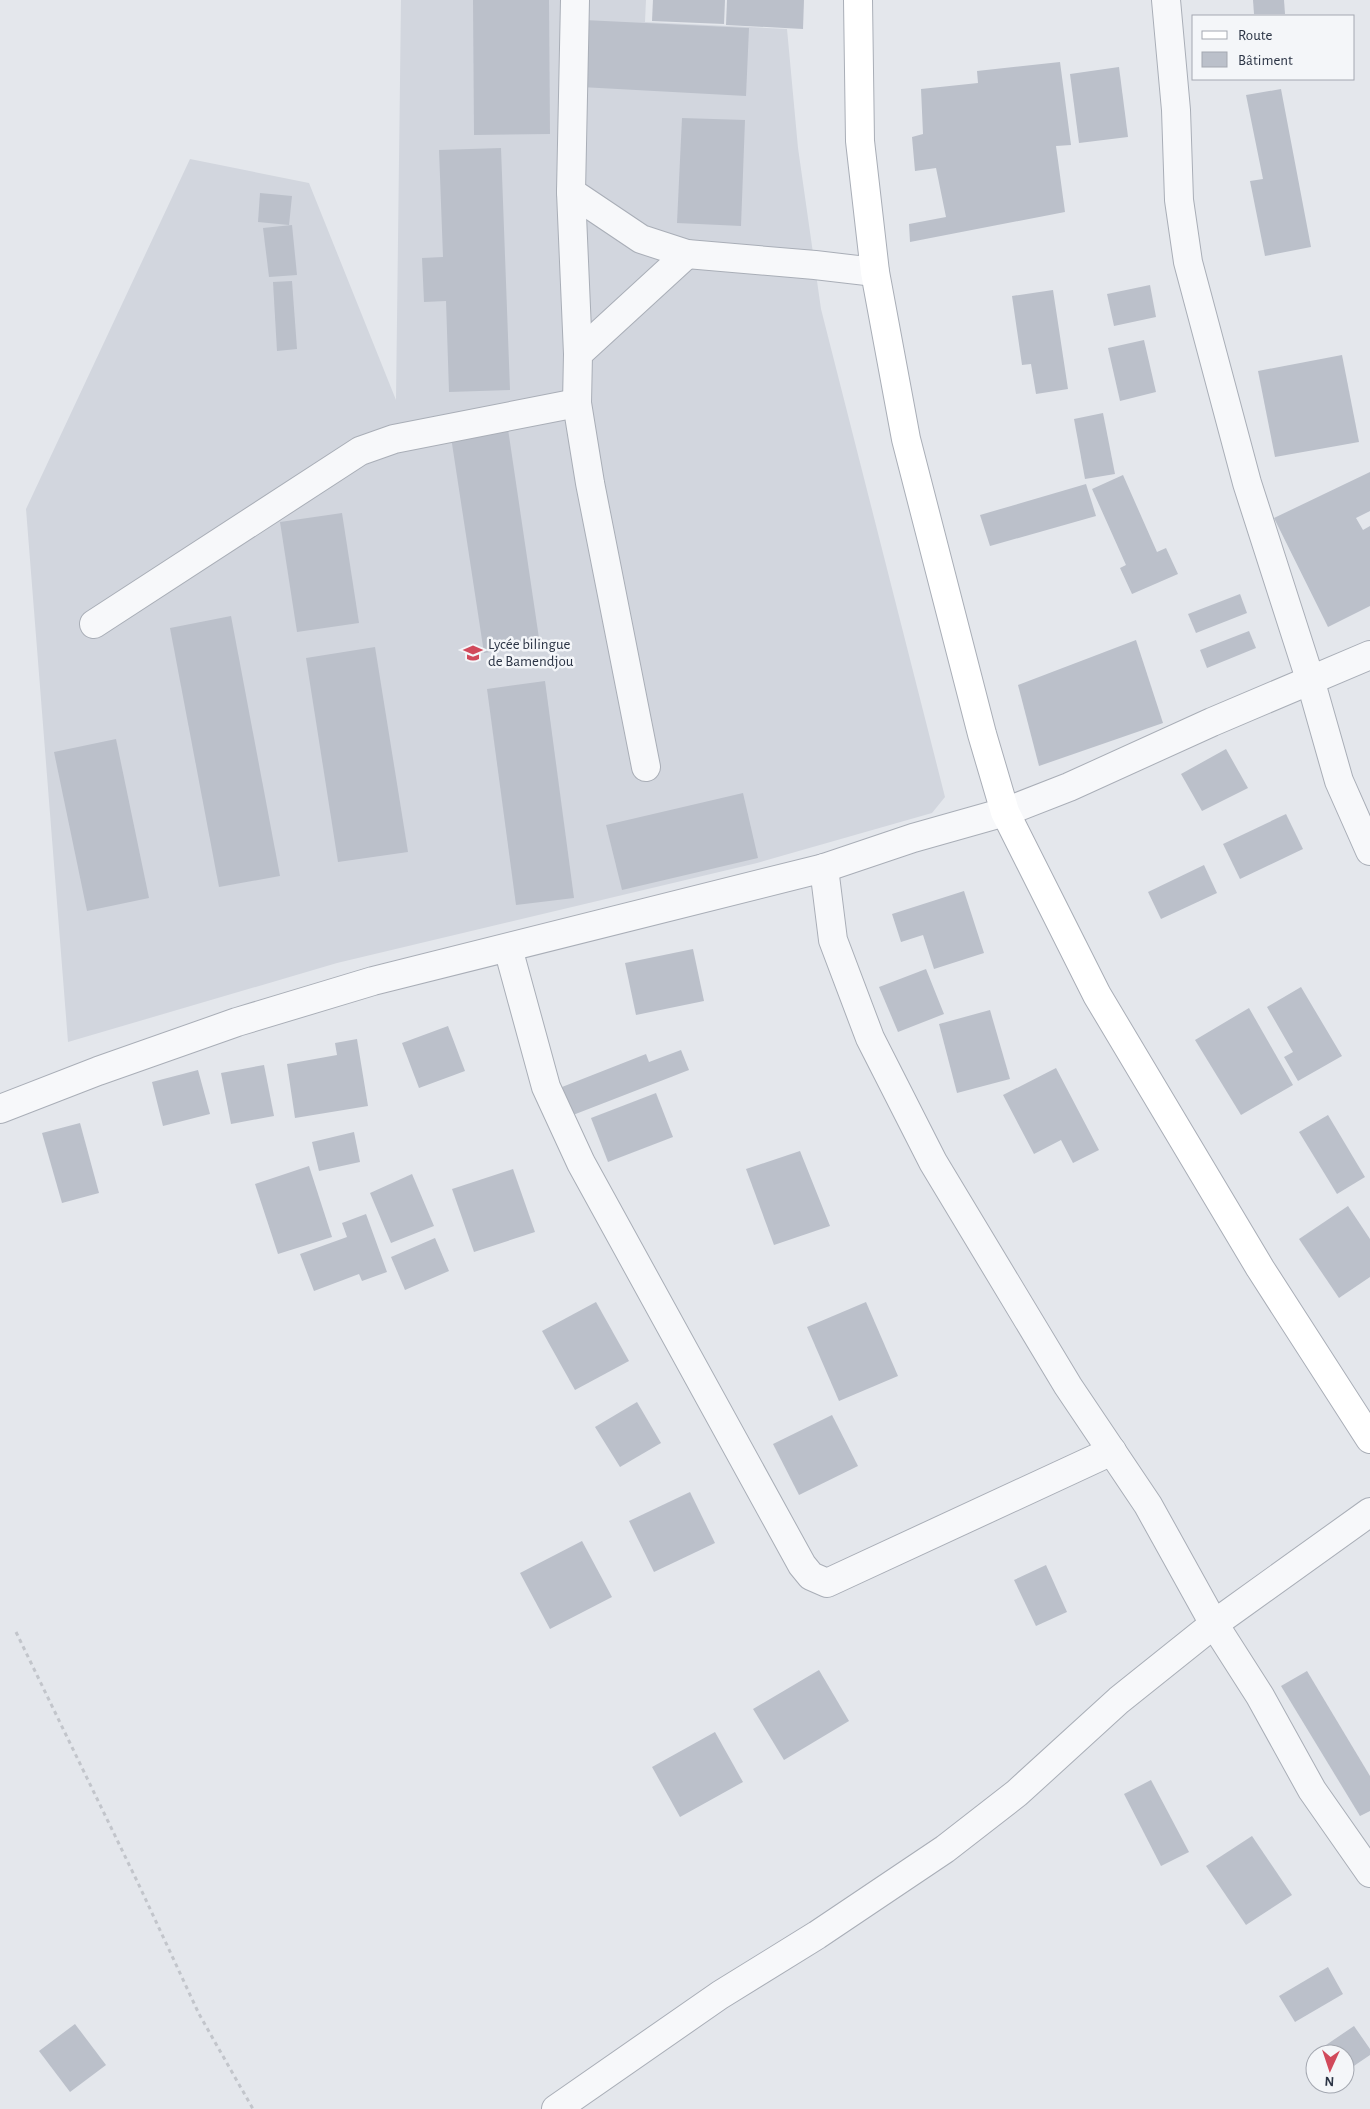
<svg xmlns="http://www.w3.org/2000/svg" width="1370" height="2109" font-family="'Alegreya Sans',sans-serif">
	<rect width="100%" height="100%" fill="#e4e7ec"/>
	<path fill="#d2d6de" d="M401,0H646L645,22L787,29L798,148L821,309L945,797L932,813L757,863L337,963L68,1042L26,509L190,159L309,183L396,400Z"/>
	<g fill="#bbc0ca">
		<path d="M473,0H549L550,134L474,135Z"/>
		<path d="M653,0H725L724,24L652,21Z"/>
		<path d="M727,0H804L803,29L726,25Z"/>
		<path d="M1253,0H1284L1285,14H1254Z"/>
		<path d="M584,20L749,28L746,96L581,87Z"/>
		<path d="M1060,62L1071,145L1056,146L1065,212L910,242L909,224L946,217L936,168L915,171L912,137L923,134L921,89L978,83L977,71Z"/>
		<path d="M1119,67L1128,137L1079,143L1070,74Z"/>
		<path d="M1281,89L1311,247L1265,256L1250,181L1263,179L1246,95Z"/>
		<path d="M682,118L745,120L741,226L677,223Z"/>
		<path d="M501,148L510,390L449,392L446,301L424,302L422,258L443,257L439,150Z"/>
		<path d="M260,193L292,196L289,225L258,222Z"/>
		<path d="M292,225L297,275L269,277L263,228Z"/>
		<path d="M292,281L297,349L277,351L273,282Z"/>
		<path d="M1150,285L1156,317L1114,326L1107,294Z"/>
		<path d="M1053,290L1068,389L1036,394L1031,364L1022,365L1012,296Z"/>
		<path d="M1144,340L1156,392L1120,401L1108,348Z"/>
		<path d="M1342,355L1359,442L1275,457L1258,371Z"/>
		<path d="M1103,413L1115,474L1085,479L1074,419Z"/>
		<path d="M508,429L540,645L484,653L451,437Z"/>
		<path d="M1370,472V511L1356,518L1363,530L1370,526V606L1328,627L1274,518Z"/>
		<path d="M1123,475L1157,552L1166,548L1178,574L1132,594L1120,568L1126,565L1092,489Z"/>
		<path d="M1086,484L1096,516L990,546L980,515Z"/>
		<path d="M342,513L359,623L297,632L280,522Z"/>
		<path d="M1240,594L1247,613L1196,633L1188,614Z"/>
		<path d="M231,616L280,876L219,887L170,628Z"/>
		<path d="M1249,631L1256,648L1207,668L1200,650Z"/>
		<path d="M1136,640L1163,723L1039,766L1018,685Z"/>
		<path d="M375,647L408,852L338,862L306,658Z"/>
		<path d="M545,681L574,898L516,905L487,689Z"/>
		<path d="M116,739L149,898L87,911L54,752Z"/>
		<path d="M1226,749L1248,788L1202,811L1181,774Z"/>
		<path d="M743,793L758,858L622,890L606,825Z"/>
		<path d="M1286,814L1303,849L1240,879L1223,844Z"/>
		<path d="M1204,865L1217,893L1161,919L1148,892Z"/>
		<path d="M964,891L984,953L934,969L923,935L901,942L892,914Z"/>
		<path d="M693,949L704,1001L636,1015L625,963Z"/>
		<path d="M926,969L944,1014L898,1032L879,987Z"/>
		<path d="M1301,987L1342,1056L1298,1081L1284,1057L1293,1052L1267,1007Z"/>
		<path d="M1249,1008L1293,1085L1241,1115L1195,1040Z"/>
		<path d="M990,1010L1010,1079L957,1093L939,1024Z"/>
		<path d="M448,1026L465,1071L419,1088L402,1043Z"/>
		<path d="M357,1039L368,1106L295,1118L287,1064L337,1055L335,1043Z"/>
		<path d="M681,1050L689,1070L573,1115L562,1087L646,1054L649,1062Z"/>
		<path d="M264,1065L274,1116L231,1124L221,1073Z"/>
		<path d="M1056,1068L1099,1150L1073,1163L1061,1140L1034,1154L1003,1095Z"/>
		<path d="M198,1070L210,1114L163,1126L152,1082Z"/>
		<path d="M656,1093L673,1137L608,1162L591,1118Z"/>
		<path d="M1328,1115L1365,1177L1337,1194L1299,1132Z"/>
		<path d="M80,1123L99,1193L62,1203L42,1133Z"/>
		<path d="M354,1132L360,1162L319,1171L312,1142Z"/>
		<path d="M800,1151L830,1226L774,1245L746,1169Z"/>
		<path d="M309,1166L332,1237L278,1254L255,1184Z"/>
		<path d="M513,1169L535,1232L474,1252L452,1189Z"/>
		<path d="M412,1174L434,1226L391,1243L370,1193Z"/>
		<path d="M1348,1206L1370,1239V1277L1339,1298L1299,1239Z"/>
		<path d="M366,1214L387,1272L362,1281L359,1274L314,1291L300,1254L347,1237L342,1223Z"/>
		<path d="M435,1238L449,1271L405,1290L391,1257Z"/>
		<path d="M596,1302L629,1361L575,1390L542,1331Z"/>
		<path d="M866,1302L898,1376L839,1401L807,1327Z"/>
		<path d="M637,1402L661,1443L620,1467L595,1427Z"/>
		<path d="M832,1415L858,1466L799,1495L773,1444Z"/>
		<path d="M690,1492L715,1543L654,1572L629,1521Z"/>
		<path d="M582,1541L612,1597L550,1629L520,1573Z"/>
		<path d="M1046,1565L1067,1612L1036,1626L1014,1580Z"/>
		<path d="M819,1670L849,1721L784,1760L753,1709Z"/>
		<path d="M1307,1671L1370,1776V1811L1360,1816L1281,1686Z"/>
		<path d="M715,1732L743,1782L680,1817L652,1767Z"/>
		<path d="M1151,1780L1189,1852L1161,1866L1124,1794Z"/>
		<path d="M1252,1836L1292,1895L1246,1925L1206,1866Z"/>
		<path d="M1328,1967L1343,1994L1295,2022L1279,1996Z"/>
		<path d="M75,2024L106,2065L70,2092L39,2051Z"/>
		<path d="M1354,2026L1370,2049V2055L1345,2072V2054H1331L1326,2045Z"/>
	</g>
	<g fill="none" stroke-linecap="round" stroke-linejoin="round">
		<g stroke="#a9aeb7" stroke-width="30">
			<g id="street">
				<path d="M575,0L571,192L641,239L687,254L815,265L875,272"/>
				<path d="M1166,0L1176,110L1179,200L1188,262L1247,483L1310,679L1339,781L1370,851"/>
				<path d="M571,192L578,354"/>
				<path d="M94,624L360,451L394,439L577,403"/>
				<path d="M646,767L590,483L577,403L578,354L687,254"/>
				<path d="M824,868L833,940L870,1038L933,1162L1068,1386L1148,1505L1214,1624L1260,1696L1312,1790L1370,1873"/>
				<path d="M508,948L546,1087L581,1163L802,1565L811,1576L827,1583L1112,1451"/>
				<path d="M0,1109L98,1071L237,1022L373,981L824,868L913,838L1005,812L1069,787L1212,722L1370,655"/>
				<path d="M556,2109L720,1995L817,1935L945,1849L1017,1793L1119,1700L1214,1624L1370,1512"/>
			</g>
		</g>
		<g stroke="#a9aeb7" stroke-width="30">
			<path id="secondary" d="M858,0L860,141L875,272L906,439L982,734L1005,812L1097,995L1260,1268L1370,1439"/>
		</g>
		<path stroke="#c2c5cb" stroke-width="3" stroke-dasharray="4 4" stroke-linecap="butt" d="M16,1632L138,1883L199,2014L253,2109"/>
		<use href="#street" stroke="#f7f8fa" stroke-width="28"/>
		<use href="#secondary" stroke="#fff" stroke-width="28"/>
	</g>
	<defs>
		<g id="school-bare" transform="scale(1.5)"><path d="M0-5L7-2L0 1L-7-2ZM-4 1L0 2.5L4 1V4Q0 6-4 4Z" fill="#d1495b" stroke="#f4f6f9" stroke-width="2.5" paint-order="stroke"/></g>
	</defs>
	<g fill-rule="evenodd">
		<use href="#school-bare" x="473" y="653"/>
	</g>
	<g text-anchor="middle" stroke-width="5" stroke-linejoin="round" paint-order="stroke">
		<g font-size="15" fill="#2b3445" stroke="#f4f6f9" text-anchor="start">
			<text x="488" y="649">Lycée bilingue<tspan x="488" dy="17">de Bamendjou</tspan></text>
		</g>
	</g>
	<rect x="1192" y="15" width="162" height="65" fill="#f4f6f9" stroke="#a4a8b1"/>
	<rect x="1202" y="31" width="25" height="8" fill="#ffffff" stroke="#a4a8b1"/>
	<text x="1238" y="40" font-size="15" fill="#2b3445">Route</text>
	<rect x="1202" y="52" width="25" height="15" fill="#bbc0ca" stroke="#a4a8b1"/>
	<text x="1238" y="65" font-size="15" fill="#2b3445">Bâtiment</text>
	<g transform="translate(1330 2069) rotate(183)"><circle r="24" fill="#f4f6f9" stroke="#a4a8b1"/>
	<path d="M0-4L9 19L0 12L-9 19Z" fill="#d1495b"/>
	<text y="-8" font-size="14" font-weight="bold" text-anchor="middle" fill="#2b3445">N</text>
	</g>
</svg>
